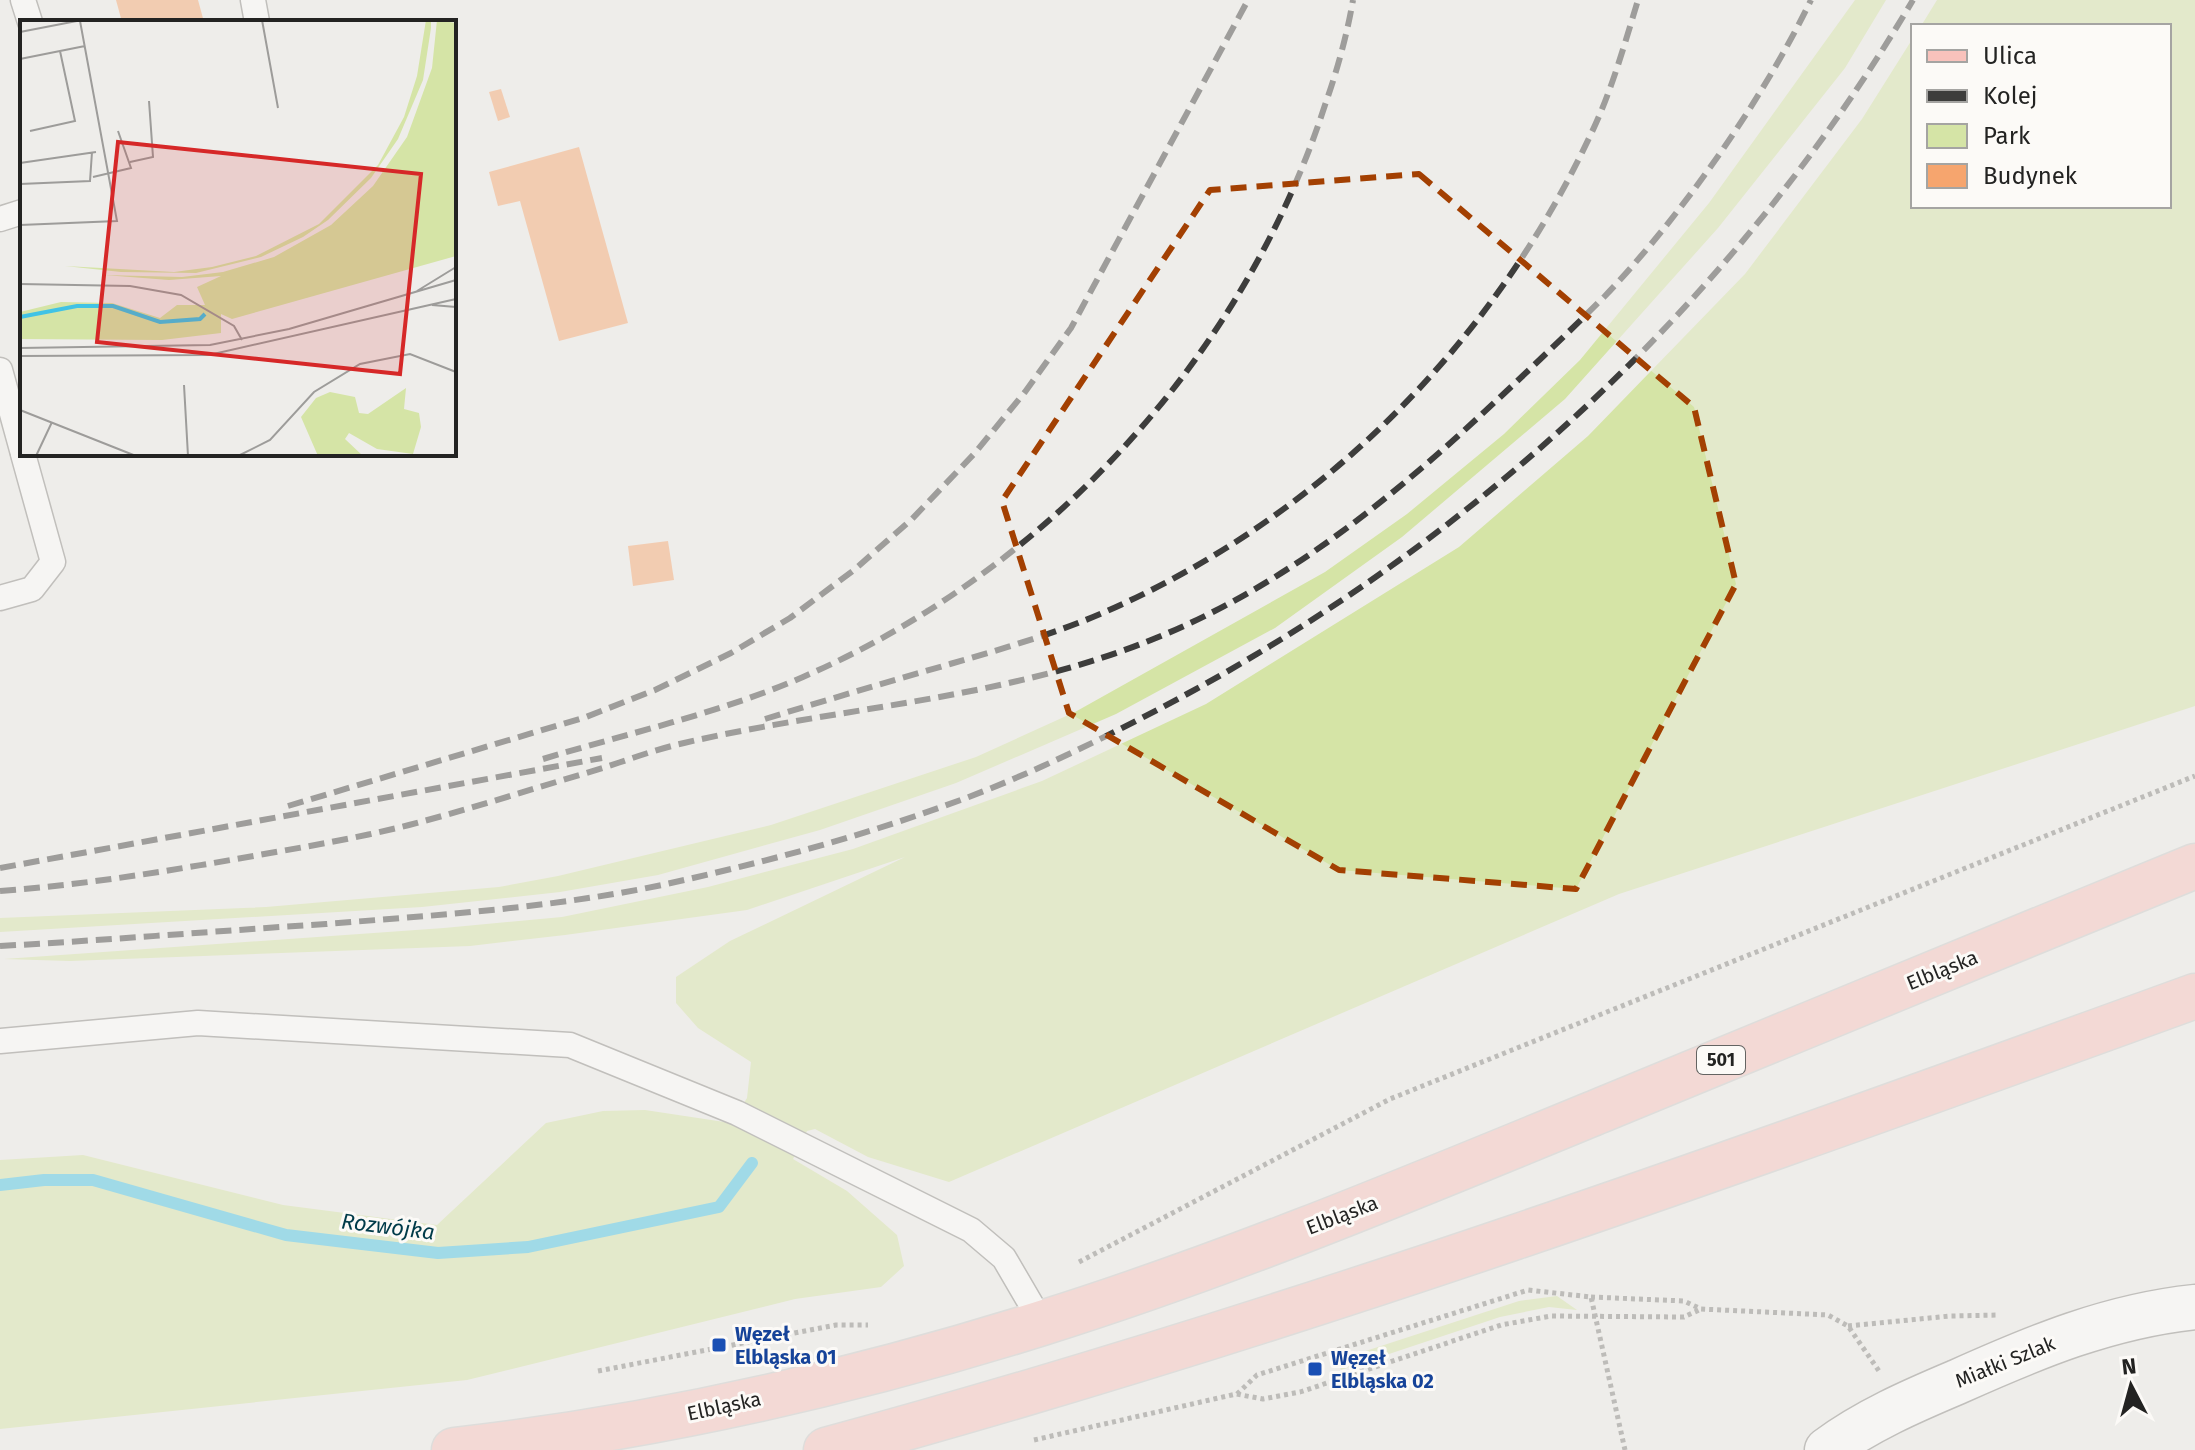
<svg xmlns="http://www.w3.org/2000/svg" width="2195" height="1450" font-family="'Fira Sans',sans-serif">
	<rect width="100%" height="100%" fill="#eeedea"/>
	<g fill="#d5e4a6">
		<path d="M1855,0H1886L1845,68L1718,228L1565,399L1402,537L1275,628L1116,714L956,783L820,830L658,875L560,892L422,907L0,932V918L266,907L499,887L558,876L771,825L976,757L1075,712L1325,572L1407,514L1504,434L1580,360L1709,203Z"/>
		<path d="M1937,0H2195V706L1619,894L949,1182L868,1157L815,1129L807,1131L793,1159L847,1191L897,1235L904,1266L881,1287L795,1299L467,1380L0,1429V1160L83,1155L283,1205L437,1225L546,1123L603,1111L645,1110L731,1123L747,1098L751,1062L698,1028L676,1003V977L730,941L905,857L747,910L565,935L470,946L70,961L4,959L444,928L562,917L708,887L853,849L1042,781L1206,704L1459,547L1588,436L1745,274L1862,119L1913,38V206H2169V26H1921Z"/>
		<path d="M1557,1296L1577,1310L1549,1307L1500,1317L1341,1370L1338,1360L1519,1301Z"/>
	</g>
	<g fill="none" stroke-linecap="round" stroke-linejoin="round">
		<path stroke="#41c3e5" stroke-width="12" d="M0,1185L44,1180H93L286,1235L438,1253L528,1247L719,1207L752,1163"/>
	</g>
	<g fill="#f6a56e">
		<path d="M116,0H198L204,22H122Z"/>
		<path d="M501,89L510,117L498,121L489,92Z"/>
		<path d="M579,147L628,323L559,341L520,201L498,206L489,172Z"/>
		<path d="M668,541L674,580L633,586L628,546Z"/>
	</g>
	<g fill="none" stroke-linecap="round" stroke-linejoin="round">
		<g stroke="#898885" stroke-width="27">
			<g id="service">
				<path d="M23,0L30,22"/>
				<path d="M253,0L257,22"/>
				<path d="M0,219L22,212"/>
				<path d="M0,370L22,450"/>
				<path d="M0,598L32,589L53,562L23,454"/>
				<path d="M0,1041L198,1023L570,1045L737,1113L971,1230L1004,1258L1042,1323"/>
			</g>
		</g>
		<g stroke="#898885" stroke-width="47">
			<path id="minor" d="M1827,1450C1866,1421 1912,1401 1957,1382C2035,1347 2109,1316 2195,1307"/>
		</g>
		<g stroke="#cacaca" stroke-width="47">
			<g id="primary">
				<path d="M454,1450C653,1428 851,1383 1042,1323C1233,1263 1419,1185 1604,1109C1801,1027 1998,947 2195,866"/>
				<path d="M826,1450C1290,1324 1743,1160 2195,996"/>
			</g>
		</g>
		<g stroke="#81807e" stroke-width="5" stroke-dasharray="4 4" stroke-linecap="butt">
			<path d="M1079,1262L1390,1099L2195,776"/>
			<path d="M1591,1297L1684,1301L1701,1309L1828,1315L1848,1326L1879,1371"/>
			<path d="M1848,1326L1950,1316L1999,1315"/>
			<path d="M598,1371L836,1325H868"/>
			<path d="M1237,1394L1257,1375L1528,1290L1591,1297L1625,1450"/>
			<path d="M1034,1440L1236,1394L1263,1399L1300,1392L1501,1325L1551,1316L1684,1317L1701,1309"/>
		</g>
		<use href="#service" stroke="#fff" stroke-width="24"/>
		<use href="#minor" stroke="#fff" stroke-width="44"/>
		<use href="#primary" stroke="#f9c2bc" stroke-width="44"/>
		<g stroke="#3d3d3c" stroke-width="6" stroke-dasharray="16 8" stroke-linecap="butt">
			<path d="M765,719C826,700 888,682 950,664C998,650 1047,636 1093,617C1312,525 1489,351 1590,136C1611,93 1624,46 1638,0"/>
			<path d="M543,759C629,733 720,713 803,677C1047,571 1243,358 1325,105C1337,71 1347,35 1353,0"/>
			<path d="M288,806L586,717L655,690L731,653L790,618L854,570L912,519L974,454L1025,392L1071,328L1248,0"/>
			<path d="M0,868L602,758"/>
			<path d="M0,891C82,885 162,872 242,858C298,848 354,839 409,825C474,808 538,787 603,768C630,759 657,749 684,743C839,707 1002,700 1151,640C1277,590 1384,505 1482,414C1524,375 1565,336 1605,296C1682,215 1762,101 1811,0"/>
			<path d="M0,946C109,940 217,931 326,924C438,915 551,908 662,885C757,864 853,839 944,806C1018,780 1090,745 1159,709C1471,545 1734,303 1913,0"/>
		</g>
	</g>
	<path d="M0 0H2195V1450H0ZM1419,174L1694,407L1736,584L1576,889L1339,870L1069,713L1002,501L1210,190Z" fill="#eeedea" fill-opacity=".55" fill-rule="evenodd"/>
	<path fill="none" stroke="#a34002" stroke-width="6" stroke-dasharray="16 10" stroke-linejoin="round" d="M1419,174L1694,407L1736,584L1576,889L1339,870L1069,713L1002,501L1210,190Z"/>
	<g fill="#1a4fb4" stroke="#fcfaf7" stroke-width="3">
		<rect x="711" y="1337" width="16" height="16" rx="4"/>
		<rect x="1307" y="1361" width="16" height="16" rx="4"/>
	</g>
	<g text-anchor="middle" stroke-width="6" stroke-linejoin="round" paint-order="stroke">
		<rect fill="#fcfaf7" stroke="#646462" stroke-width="2" x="1697" y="1046" width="48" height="28" rx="6"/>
		<g font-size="18" font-weight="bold" fill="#232322">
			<text x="1721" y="1066">501</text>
		</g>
		<g font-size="20" fill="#232322" stroke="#fcfaf7">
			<text transform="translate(1942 970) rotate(-22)" y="7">Elbląska</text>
			<text transform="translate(1342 1215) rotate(-21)" y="7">Elbląska</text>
			<text transform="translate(2005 1362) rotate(-22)" y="7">Miałki Szlak</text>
			<text transform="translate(724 1406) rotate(-12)" y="7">Elbląska</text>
		</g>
		<g font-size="20" font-weight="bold" fill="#164399" stroke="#fcfaf7" text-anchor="start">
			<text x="735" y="1341">Węzeł<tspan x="735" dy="23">Elbląska 01</tspan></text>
			<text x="1331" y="1365">Węzeł<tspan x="1331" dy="23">Elbląska 02</tspan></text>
		</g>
		<g font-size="22" font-style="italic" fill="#003b49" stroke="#fcfaf7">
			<text transform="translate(388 1226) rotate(7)" y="8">Rozwójka</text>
		</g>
	</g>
	<g transform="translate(20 20)">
		<rect width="436" height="436" fill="#eeedea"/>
		<path d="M406,0H411V8L403,60L378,119L351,158L308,200L283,217L241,237L176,253L101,252L45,246L154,252L192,247L236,236L299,204L358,145L384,97L397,56ZM417,0L436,3V236L212,299L201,294V313L142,320L0,319V292L41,282L92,283L140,298L157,285H185L177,267L201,256L149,260L84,255L162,257L203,252L254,237L311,205L353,166L387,117L412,48ZM386,368L384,389L399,393L401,407L393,434L357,429L329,413L325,419L343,436H298L281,397L296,378L310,372L335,377L339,393L348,394Z" fill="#d5e4a6"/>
		<path fill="none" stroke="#41c3e5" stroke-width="4" d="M0,297L57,286H93L140,302L180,299L185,294"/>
		<path fill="none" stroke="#9d9c9a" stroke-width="2" d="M242,0L258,88M0,12L62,0M0,39L65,26M10,111L55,101L40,31M110,142L133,137L129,81M0,143L76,132M73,157L111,148L98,111M0,164L70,161L72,132M0,205L97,201L60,1M0,264L110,266L161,275L214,306L222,320M397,271L436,247M412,285L436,287M0,328L190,325L269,309L436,260M0,336L189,335L436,279M164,365L168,436M0,390L116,436M16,436L32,402M218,436L250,420L294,372L340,344L390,334L436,352"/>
		<path fill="#d62828" fill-opacity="0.15" stroke="#d62828" stroke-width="4" d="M98,122L401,154L380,354L77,322Z"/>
		<rect width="436" height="436" fill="none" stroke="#232322" stroke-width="4"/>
	</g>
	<rect x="1911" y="24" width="260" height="184" fill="#fcfaf7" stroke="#a5a4a2" stroke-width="2"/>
	<rect x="1927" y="50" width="40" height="12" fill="#f9c2bc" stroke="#a5a4a2" stroke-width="2"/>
	<text x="1983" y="64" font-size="24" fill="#232322">Ulica</text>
	<rect x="1927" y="90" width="40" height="12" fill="#3d3d3c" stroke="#a5a4a2" stroke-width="2"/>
	<text x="1983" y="104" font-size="24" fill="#232322">Kolej</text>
	<rect x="1927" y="124" width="40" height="24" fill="#d5e4a6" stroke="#a5a4a2" stroke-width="2"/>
	<text x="1983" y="144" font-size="24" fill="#232322">Park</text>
	<rect x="1927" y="164" width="40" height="24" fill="#f6a56e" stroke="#a5a4a2" stroke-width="2"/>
	<text x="1983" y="184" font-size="24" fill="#232322">Budynek</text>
	<g transform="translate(2131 1386) rotate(354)" stroke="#fcfaf7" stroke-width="6" paint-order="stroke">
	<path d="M0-6L14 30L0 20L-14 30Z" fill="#232322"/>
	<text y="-12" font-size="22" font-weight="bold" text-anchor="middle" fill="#232322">N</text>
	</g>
</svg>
